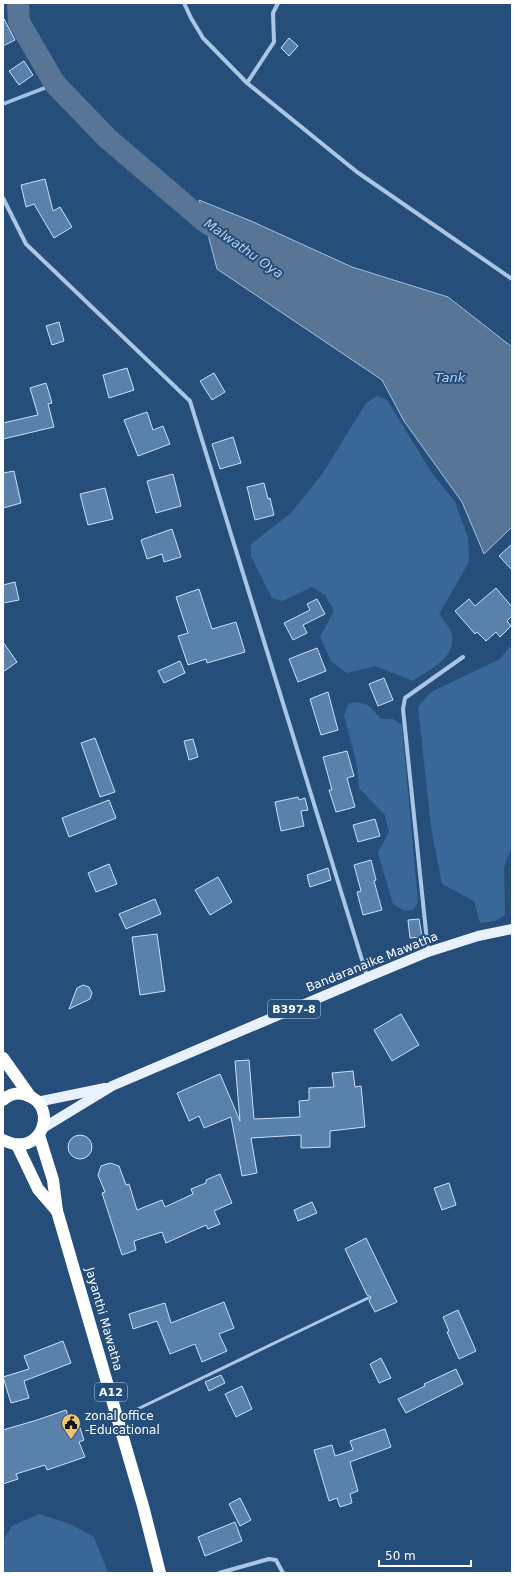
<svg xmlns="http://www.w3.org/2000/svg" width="515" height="1576" font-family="'DejaVu Sans',sans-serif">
	<rect width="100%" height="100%" fill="#264e7b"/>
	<g fill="#396898">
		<path d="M377,396L387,400L432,473L455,502L468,537L469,562L439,614C443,620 451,628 452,635C456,658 429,670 413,681L375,666L347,673L331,661L320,637L334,611L325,595L312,587L283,601L272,598L251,556V544L291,513L323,473L366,403Z"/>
		<path d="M512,644V846L504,867L505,915L495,921L480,923L474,901L442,884L431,827L418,707L431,692L500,659Z"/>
		<path d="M358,702L369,706L381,719H393L402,725L418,902L413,910L405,911L393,904L378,853L389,832L385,815L359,788L357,765L344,715L349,703Z"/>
		<path d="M39,1514L70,1524L94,1537L108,1573H3V1540L12,1526Z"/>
	</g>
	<path fill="#597596" stroke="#9ec1e5" d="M199,200L251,221L352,267L448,297L512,347V527L484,554L462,502L404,421L382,380L217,269Z"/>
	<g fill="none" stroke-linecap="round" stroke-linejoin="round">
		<path stroke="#9ec1e5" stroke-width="3.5" d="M3,104L55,84"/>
		<path stroke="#597596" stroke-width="22" d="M18,3L19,22L55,84L107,138L204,221L229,237"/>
	</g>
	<g fill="#5a81ab" stroke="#ccdff4">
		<path d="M3,17L15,40L3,46Z"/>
		<path d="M289,38L298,46L289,56L281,48Z"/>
		<path d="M24,61L33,75L19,85L9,71Z"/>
		<path d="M45,179L53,211L60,207L72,227L54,238L34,204L26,207L21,185Z"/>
		<path d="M59,322L64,341L52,345L46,326Z"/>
		<path d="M127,368L134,390L109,398L103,375Z"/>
		<path d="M214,373L225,392L212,400L200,381Z"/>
		<path d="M46,383L52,403L48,404L54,427L3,439V423L38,415L30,388Z"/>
		<path d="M147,412L153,430L163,426L170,444L138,456L124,420Z"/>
		<path d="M233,437L241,463L220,469L212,444Z"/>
		<path d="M14,471L21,503L3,508V473Z"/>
		<path d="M173,474L181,506L156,513L147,481Z"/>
		<path d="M264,483L268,499L270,498L274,515L255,520L247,487Z"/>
		<path d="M105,488L113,519L88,525L80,494Z"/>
		<path d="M172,529L181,557L164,562L162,554L147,559L141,540Z"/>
		<path d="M512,544V570L499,556Z"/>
		<path d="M15,582L19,600L3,603V585Z"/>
		<path d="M496,588L512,607V616L507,621L511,626L500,637L496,632L486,641L477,632L475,634L455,611L469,599L475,606Z"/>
		<path d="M199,589L212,629L236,622L245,652L207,663L206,659L188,665L178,636L188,633L176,597Z"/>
		<path d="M317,599L325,614L303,625L307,633L293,640L284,623L310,610L307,604Z"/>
		<path d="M3,642L17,662L3,672Z"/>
		<path d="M317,648L326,671L298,682L289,659Z"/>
		<path d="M180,661L185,673L164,683L158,671Z"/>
		<path d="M384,678L393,700L378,706L369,684Z"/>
		<path d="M328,692L338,730L321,735L310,699Z"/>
		<path d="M95,738L115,792L100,797L81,743Z"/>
		<path d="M193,739L198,757L189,760L184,741Z"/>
		<path d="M347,751L354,776L347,778L355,807L336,812L329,790H332L323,757Z"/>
		<path d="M298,797L299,800L305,798L308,810L301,811L304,826L281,831L275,802Z"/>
		<path d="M109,800L116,818L69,837L62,818Z"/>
		<path d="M375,819L380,836L358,842L353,825Z"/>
		<path d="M371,860L376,880L374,881L382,910L363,915L357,892L361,891L354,865Z"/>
		<path d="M109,864L117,884L96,892L88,873Z"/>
		<path d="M328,868L331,880L310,887L307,875Z"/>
		<path d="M218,877L232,902L210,915L195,890Z"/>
		<path d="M155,899L161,914L126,929L119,914Z"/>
		<path d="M419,919L422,937L410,938L408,920Z"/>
		<path d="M157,934L165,991L140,995L132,937Z"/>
		<path d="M83,985L89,987L92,993L90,999L69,1009L77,988Z"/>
		<path d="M401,1014L419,1045L392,1061L374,1030Z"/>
		<path d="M249,1060L254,1119L300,1117L299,1101L309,1100V1088L334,1087L332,1073L353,1071L355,1087L361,1086L365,1127L330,1131V1147L301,1148V1135L251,1138L257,1173L242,1176L231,1117L204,1128L199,1116L189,1121L177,1093L220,1074L240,1121L235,1061Z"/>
		<circle cx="80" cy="1147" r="12"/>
		<path d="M110,1163L119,1166L126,1185L129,1184L137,1210L162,1200L165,1207L193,1194L191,1189L206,1183V1180L220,1174L232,1203L214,1211L220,1224L208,1229L206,1225L166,1243L162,1232L134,1241L136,1250L122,1255L102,1193L105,1192L98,1175L101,1166Z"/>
		<path d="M449,1183L456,1205L442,1210L434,1188Z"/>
		<path d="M312,1202L317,1213L298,1221L294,1210Z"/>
		<path d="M366,1238L397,1302L375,1312L369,1301L371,1297L367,1295L345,1249Z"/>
		<path d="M224,1302L234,1328L219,1334L227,1351L202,1362L195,1344L170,1354L157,1321L133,1329L129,1314L165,1303L171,1323Z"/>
		<path d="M458,1310L476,1351L459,1359L447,1332L449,1331L443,1317Z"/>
		<path d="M63,1341L71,1363L24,1381L29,1398L11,1403L3,1377L29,1369L24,1356Z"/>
		<path d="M381,1358L391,1378L379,1383L370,1364Z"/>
		<path d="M456,1369L463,1384L406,1413L398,1399L425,1386L424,1384Z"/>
		<path d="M221,1375L225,1383L209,1391L205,1382Z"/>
		<path d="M242,1386L252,1409L236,1417L225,1394Z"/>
		<path d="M66,1410L69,1419L71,1418L74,1427L79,1425L84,1440L79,1442L85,1457L47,1470L45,1465L16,1474L18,1479L3,1484V1430L37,1420Z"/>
		<path d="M385,1429L391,1447L350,1462L358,1491L350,1494L352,1503L340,1507L337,1498L329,1501L314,1450L332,1445L335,1456L353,1450L350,1441Z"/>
		<path d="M240,1498L251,1520L240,1526L229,1504Z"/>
		<path d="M235,1522L242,1541L205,1556L198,1537Z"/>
	</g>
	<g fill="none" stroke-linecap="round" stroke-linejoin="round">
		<path stroke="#aac6e4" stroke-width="3" d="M119,1418L368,1298"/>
		<g stroke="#aac6e4" stroke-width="4">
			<path d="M184,3L191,18L203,38L247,83L357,172L512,279"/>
			<path d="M247,83L274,42L273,13L278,3"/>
			<path d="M3,198L26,244L190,401L367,976"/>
			<path d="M428,951L403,709L405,698L463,657"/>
			<path d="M219,1573L269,1559L276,1560L283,1573"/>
		</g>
		<g stroke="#e9f1fc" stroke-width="10">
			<path d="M37,1102L105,1088"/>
			<path d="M43,1128L112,1086L368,977L428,952L478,936L512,929"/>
		</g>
		<g stroke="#fff" stroke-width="12">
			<path d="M3,1058L30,1096"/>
			<path d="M3,1100C10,1094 18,1092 26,1095C60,1105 42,1160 3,1140"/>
			<path d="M39,1135L53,1180L57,1211L143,1506L160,1573"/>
			<path d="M17,1145L38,1189L57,1211"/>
		</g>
	</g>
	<defs>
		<g id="civic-pin" transform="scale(1)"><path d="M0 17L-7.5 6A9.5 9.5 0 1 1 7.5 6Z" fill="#edc56f" stroke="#264e7b"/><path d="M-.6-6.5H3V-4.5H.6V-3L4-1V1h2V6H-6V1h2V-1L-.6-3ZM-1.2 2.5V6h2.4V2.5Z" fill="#111"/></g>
	</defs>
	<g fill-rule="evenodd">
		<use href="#civic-pin" x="71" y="1423"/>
	</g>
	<g text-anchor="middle" stroke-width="4" stroke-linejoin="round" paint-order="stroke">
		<g fill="#264e7b" stroke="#becad7" stroke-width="1">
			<rect x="268" y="1000" width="52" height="18" rx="3"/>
			<rect x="95" y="1383" width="32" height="18" rx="3"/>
		</g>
		<g font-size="11" font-weight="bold" fill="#fff">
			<text x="294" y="1013">B397-8</text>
			<text x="111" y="1396">A12</text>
		</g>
		<g font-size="12" fill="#fff" stroke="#264e7b">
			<text transform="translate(372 962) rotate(-22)" y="4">Bandaranaike Mawatha</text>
			<text transform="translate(104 1319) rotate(74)" y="4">Jayanthi Mawatha</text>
		</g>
		<g font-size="12" fill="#fff" stroke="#264e7b" text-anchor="start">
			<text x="85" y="1420">zonal office<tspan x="85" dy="14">-Educational</tspan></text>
		</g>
		<g font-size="13" font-style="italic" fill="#b5d0ec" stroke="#264e7b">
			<text transform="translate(244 248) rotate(35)" y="5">Malwathu Oya</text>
			<text x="450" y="382">Tank</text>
		</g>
	</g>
	<rect width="515" height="1576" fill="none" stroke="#ffffff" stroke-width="8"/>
	<path d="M379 1560v6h92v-6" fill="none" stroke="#ffffff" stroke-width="2"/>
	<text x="385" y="1560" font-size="12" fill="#ffffff" stroke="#264e7b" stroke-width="3" paint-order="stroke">50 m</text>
</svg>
